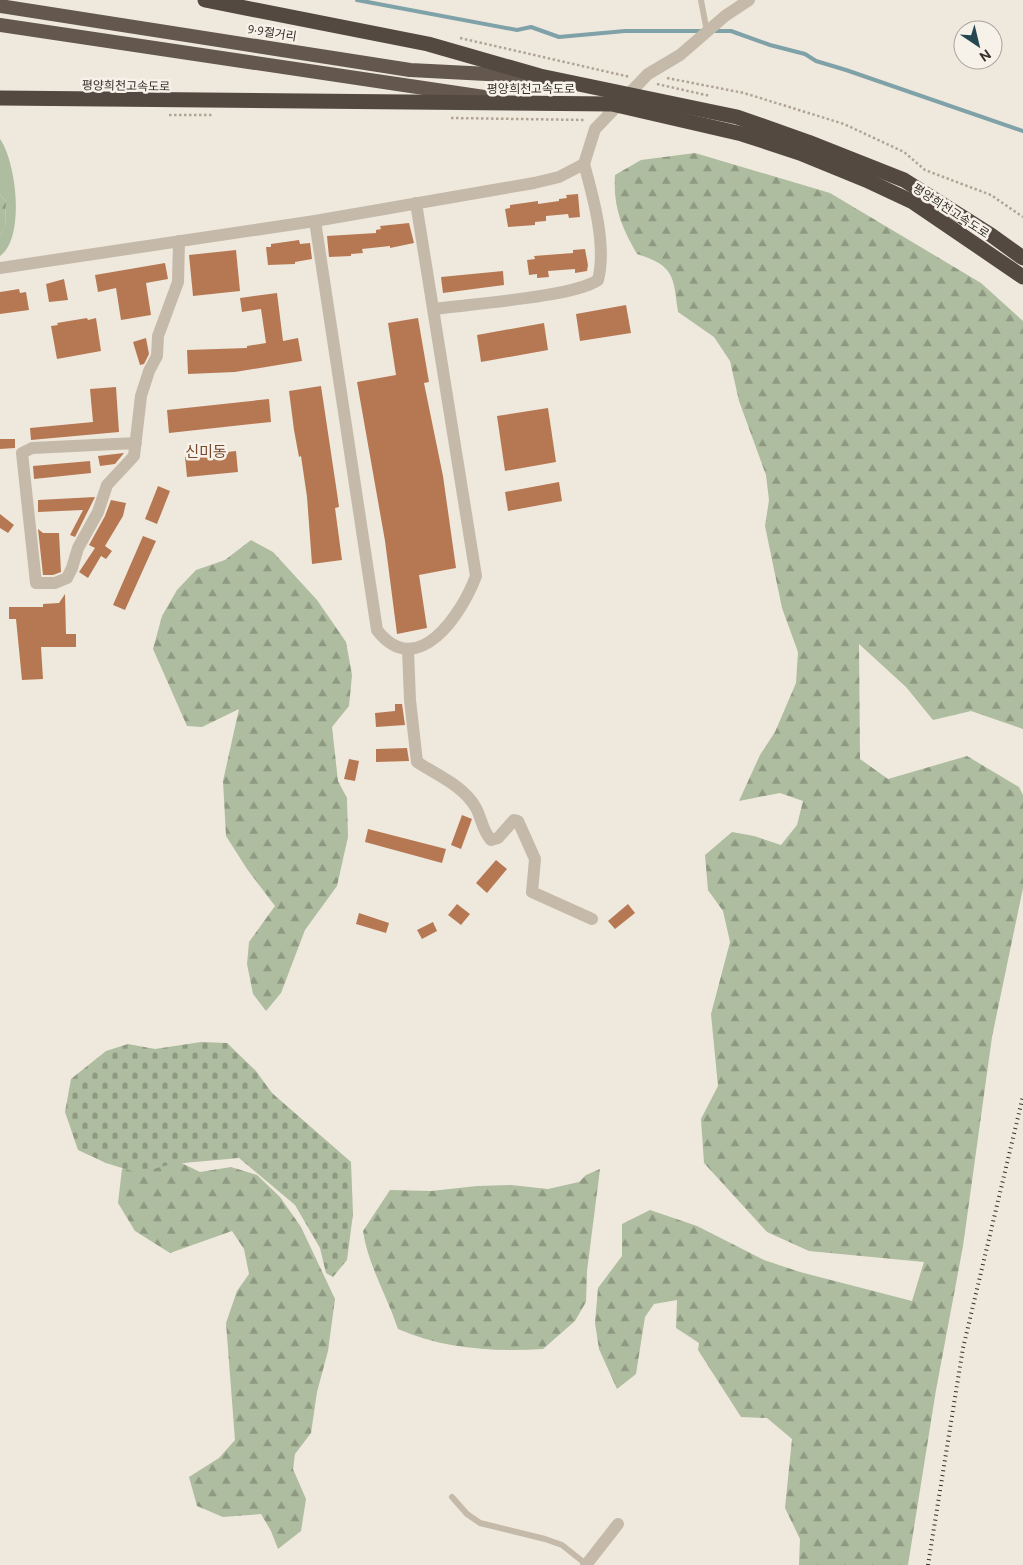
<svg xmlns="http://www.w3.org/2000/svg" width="1023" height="1565" font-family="Ubuntu,'Noto Sans KR',sans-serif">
	<defs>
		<pattern id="forest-firs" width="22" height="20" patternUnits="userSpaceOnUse" patternTransform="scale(1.25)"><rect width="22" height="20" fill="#aebc9f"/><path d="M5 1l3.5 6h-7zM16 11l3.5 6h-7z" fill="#8e9982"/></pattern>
		<pattern id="cemetery-stones" width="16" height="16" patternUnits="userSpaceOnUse" patternTransform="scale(1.25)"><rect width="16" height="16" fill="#aebc9f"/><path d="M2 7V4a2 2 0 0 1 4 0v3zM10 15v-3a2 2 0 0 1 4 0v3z" fill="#8e9982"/></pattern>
	</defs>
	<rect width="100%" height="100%" fill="#efe9dd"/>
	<path fill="#aebc9f" d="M0,139C16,161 26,238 0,256V236L5,228L6,202L0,194Z"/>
	<g fill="url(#forest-firs)">
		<path d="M695,153L830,193L981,283L1023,321V729L971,711L933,720L906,687L859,644L860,759L888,779L967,756L1019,787L1023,795V888L992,1037L963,1246L936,1390L908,1565H799L800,1539L785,1508L792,1439L767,1418L741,1417L698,1350L699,1343L676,1328L677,1300L654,1304L645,1317L636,1374L617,1389L599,1349L595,1323L598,1288L622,1256V1224L650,1210L697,1226L764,1260L800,1272L912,1301L924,1262L809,1251L767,1232L704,1163L701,1119L718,1086L711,1014L730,942L723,911L708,890L705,855L732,832L754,836L781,845L797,825L803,801L780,793L739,801L760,755L775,732L796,683L798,652L782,608L765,526L769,500L766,475L739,401L730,361L714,337L678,312C673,276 675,266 637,254C621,226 613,207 615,175L641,160Z"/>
		<path d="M0,194L6,202L5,228L0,236Z"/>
		<path d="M251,540L273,552L317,600L346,642L352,675L349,706L332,727L338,781L347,798L348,837L337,886L305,930L281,993L266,1011L253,994L247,964L249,942L275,906L247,869L226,836L223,781L239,709L202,727L187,726L153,649L162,616L177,590L196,570L225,560Z"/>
		<path d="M149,1147L200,1172L231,1167L257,1175L280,1197L301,1227L335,1299L328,1351L317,1392L311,1433L295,1454L293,1469L306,1499L301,1531L278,1549L271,1531L261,1514L223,1517L197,1506L189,1477L219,1458L235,1440L226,1323L237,1291L249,1274L244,1249L232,1231L170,1253L135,1231L118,1203L122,1169Z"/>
		<path d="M600,1169L587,1271L586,1302L575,1321L543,1349C495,1352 443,1349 398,1329C387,1296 368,1265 363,1231L390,1190L431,1191L477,1186L511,1185L548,1189L579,1182L586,1175Z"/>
	</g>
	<path fill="url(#cemetery-stones)" d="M201,1042L227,1043L256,1071L272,1093L351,1162L353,1214L347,1260L333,1277L326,1273L320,1248L295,1205L239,1158L172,1164L138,1173L106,1163L78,1150L65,1112L71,1079L106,1051L128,1044L155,1049Z"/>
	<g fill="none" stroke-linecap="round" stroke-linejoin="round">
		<g stroke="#7fa1a8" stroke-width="4">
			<path d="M357,0L517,30L531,27L559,37L625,31H703"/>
			<path d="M713,31H731L770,45L805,54L816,61L846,70L1023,131"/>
		</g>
	</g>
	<g fill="#b67853">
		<path d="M578,194L580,217L569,218L568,214L546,216V221L535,222V225L508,227L505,209L510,208V205L538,201V204L559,201V199L567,198L566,195Z"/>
		<path d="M409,223L414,243L390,248V246L362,249L363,253L351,254V256L329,257L327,236L376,233V230L381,229L380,226Z"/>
		<path d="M299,240L300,244L310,243L312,259L295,262V264L268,265L266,247H271V244Z"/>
		<path d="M585,249L588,265L587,271L575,273V269L548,271L549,277L537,278V274L529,275L527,260L535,259L534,256L573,253V250Z"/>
		<path d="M236,250L240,291L193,296L189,255Z"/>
		<path d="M165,263L168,279L146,283L151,315L121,320L116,288L98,292L95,275Z"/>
		<path d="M503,271L504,285L443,293L441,277Z"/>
		<path d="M64,279L68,300L49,302L46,284Z"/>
		<path d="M19,289L20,293L26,292L29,310L0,314V292Z"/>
		<path d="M277,293L283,341L298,338L302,361L235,372L188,374L187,350L247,348V346L266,343L261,309L242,312L240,298Z"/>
		<path d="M626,305L631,333L580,341L576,314Z"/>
		<path d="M87,318L88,320L96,318L101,351L57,359L51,326L58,325L57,323Z"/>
		<path d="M418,318L429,382L424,383L443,476L456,568L419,575L427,628L397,634L385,541L357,382L396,375L388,323Z"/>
		<path d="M544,323L548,350L481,362L477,335Z"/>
		<path d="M146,338L149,354L144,364L140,365L133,342Z"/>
		<path d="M321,386L337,493L339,507L335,508L342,560L312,564L307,497L301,456L299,457L294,430L289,391Z"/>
		<path d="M116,387L119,432L31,440L30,428L93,422L90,389Z"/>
		<path d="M269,399L271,422L169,433L167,410Z"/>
		<path d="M548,408L556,462L505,471L497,416Z"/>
		<path d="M0,439H15V448L0,449Z"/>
		<path d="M236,451L238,472L187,477L185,457Z"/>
		<path d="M124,453L115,464L100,466L98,456Z"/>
		<path d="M90,461L91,473L34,479L33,466Z"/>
		<path d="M559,482L562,501L508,511L505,492Z"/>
		<path d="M158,486L170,491L157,524L145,519Z"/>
		<path d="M95,497L75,537L70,535L83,510L38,512V500Z"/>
		<path d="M111,500L126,503L123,516L105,546L112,551L106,559L101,556L88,578L79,572L95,548L89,545L105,516Z"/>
		<path d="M0,514L14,525L8,533L0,528Z"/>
		<path d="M38,529L43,533H59L61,572L53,575H43Z"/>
		<path d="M143,536L156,541L125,610L113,605Z"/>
		<path d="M65,594L66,634H76V647H41L43,679L22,680L16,619H9V607H43V604L59,603Z"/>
		<path d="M395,704H402L405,725L376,727L375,713L395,711Z"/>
		<path d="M407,748L409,761L376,762V749Z"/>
		<path d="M349,759L359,761L355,781L344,779Z"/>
		<path d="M462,815L472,819L461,849L451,845Z"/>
		<path d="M368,829L446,849L442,863L365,842Z"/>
		<path d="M496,860L507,869L487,893L476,883Z"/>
		<path d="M457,904L470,914L461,925L448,915Z"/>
		<path d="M628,904L635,913L615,929L608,921Z"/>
		<path d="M359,913L389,923L386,933L356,924Z"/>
		<path d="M433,922L437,931L422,939L417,930Z"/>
	</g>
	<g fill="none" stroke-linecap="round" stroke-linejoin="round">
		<g stroke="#b1a495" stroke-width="2.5" stroke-dasharray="2.5 2.5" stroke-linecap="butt">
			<path d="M460,38L630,77"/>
			<path d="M667,78L744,93L844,124L904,152L925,170L991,195L1023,217"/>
			<path d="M657,84L710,96"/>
			<path d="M169,115H213"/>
			<path d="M451,118L586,120"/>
		</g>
		<g stroke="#c5baaa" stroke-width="6">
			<path d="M701,0L707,32"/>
			<path d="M452,1497L467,1514L480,1523L545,1539L562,1545L586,1564"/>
		</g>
		<g stroke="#c5baaa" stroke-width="12">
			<path d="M315,221L377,630C417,682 462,614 476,576L416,203"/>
			<path d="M0,268L315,221L534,183L559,177L584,164L595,129L648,74L680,55L725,16L749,0"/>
			<path d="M434,309C469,304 574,297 598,280C607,246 593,196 584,164"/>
			<path d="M136,443L32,448L22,453L36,583H55L67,578L72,568L78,548L98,512L107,485L134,456L141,396L149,371L157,356L158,336L178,282L179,241"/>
			<path d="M408,650L410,700L417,762C437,775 464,786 476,808C482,819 482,830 491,840L498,838L514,820L518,821L535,859L532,892L592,919"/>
			<path d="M586,1565L618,1524"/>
		</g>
		<g stroke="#64584e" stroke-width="14">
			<path d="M0,6L410,70L527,76"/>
			<path d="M0,25L491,98"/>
		</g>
		<g stroke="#544941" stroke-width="15">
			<path d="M205,0L428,44L540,76L737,117L808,142L904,180L991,235L1023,258"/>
			<path d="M0,98L612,104L742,134L800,153L866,180L913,202L1023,277"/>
		</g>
		<path stroke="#342e29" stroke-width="4" stroke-dasharray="1 4" stroke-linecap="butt" d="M928,1565L963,1348L1023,1096"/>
	</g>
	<g text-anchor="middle" stroke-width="5" stroke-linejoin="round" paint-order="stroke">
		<g font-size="12" fill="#342e29" stroke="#f7f2e9">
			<text transform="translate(272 33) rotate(9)" y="4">9·9절거리</text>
			<text transform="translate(126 86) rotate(1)" y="4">평양희천고속도로</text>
			<text x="531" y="93">평양희천고속도로</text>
			<text transform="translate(951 211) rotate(33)" y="4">평양희천고속도로</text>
		</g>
		<g font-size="15" fill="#78482c" stroke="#f7f2e9">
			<text x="206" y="457">신미동</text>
		</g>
	</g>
	<g transform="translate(978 45) rotate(145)"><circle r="24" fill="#f7f2e9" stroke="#a9a49c"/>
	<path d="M0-4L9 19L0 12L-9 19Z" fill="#244750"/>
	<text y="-8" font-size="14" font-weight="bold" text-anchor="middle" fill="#342e29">N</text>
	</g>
</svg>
